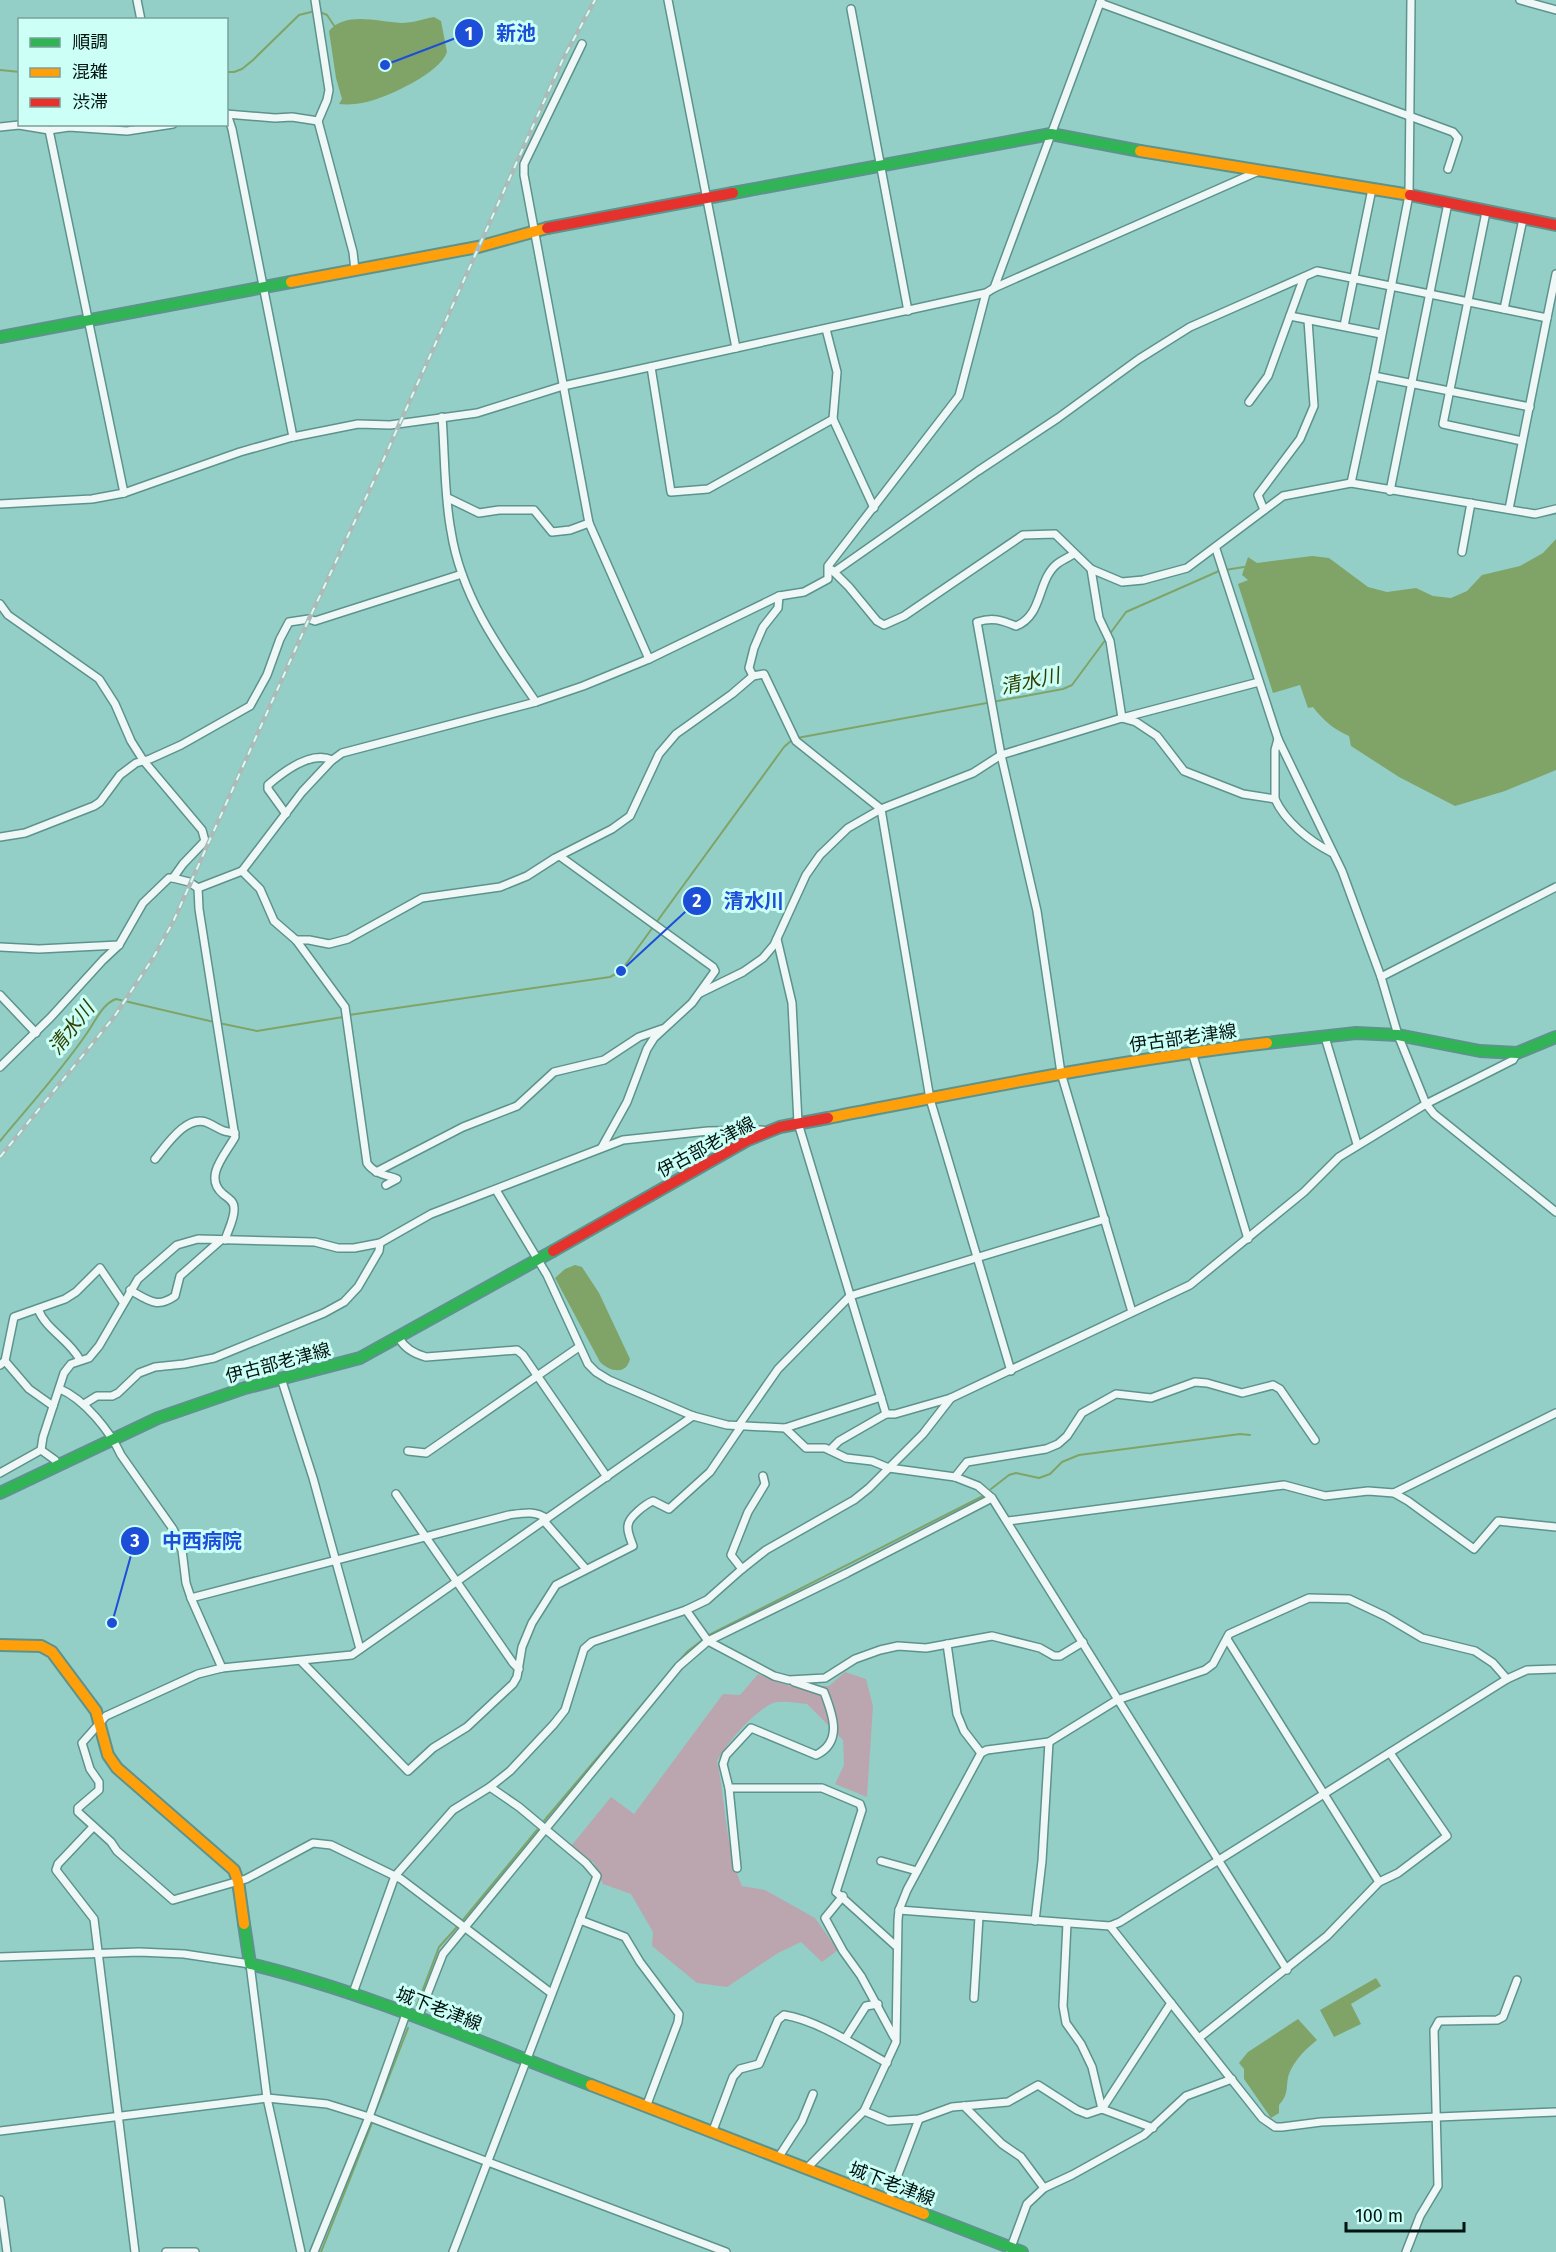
<svg xmlns="http://www.w3.org/2000/svg" width="1556" height="2252" font-family="'Fira Sans','Noto Sans JP',sans-serif">
	<rect width="100%" height="100%" fill="#93cfc7"/>
	<path fill="#bba6af" d="M845,1672L866,1679L873,1706L867,1797L835,1784L844,1765L843,1740L807,1704C798,1703 782,1700 773,1703C753,1712 728,1742 717,1761C726,1802 725,1848 742,1886L765,1890L815,1918L838,1950L822,1962L801,1942L778,1953L727,1987L697,1983L652,1946L653,1932L631,1894L603,1884L594,1863L571,1846L611,1797L634,1814L723,1694L740,1695L758,1674L790,1686H829Z"/>
	<g fill="#80a468">
		<path d="M434,17L441,21L447,52C440,73 388,97 367,102C358,104 348,105 339,104L342,99L336,78L329,31C346,11 378,22 401,23C413,23 423,19 434,17Z"/>
		<path d="M1556,539V770L1505,791L1455,806L1399,777L1351,746L1349,736C1333,729 1323,720 1313,707L1308,708L1300,685L1273,693L1238,584L1248,580L1242,575L1248,557L1257,563L1312,556L1329,558L1368,587L1387,592L1416,588L1433,596L1451,598L1467,591L1482,575L1520,566L1543,553Z"/>
		<path d="M575,1265L582,1267L599,1293L630,1359C626,1376 609,1371 600,1362L555,1278L565,1269Z"/>
		<path d="M1376,1978L1381,1986L1351,2004L1361,2024L1334,2037L1320,2010Z"/>
		<path d="M1298,2019L1317,2040C1306,2049 1295,2059 1289,2074C1285,2087 1290,2093 1279,2105V2113L1271,2118L1244,2079V2069L1239,2063L1248,2052Z"/>
	</g>
	<g fill="none" stroke-linecap="round" stroke-linejoin="round">
		<g stroke="#80a468" stroke-width="2">
			<path d="M320,12L327,15L335,27"/>
			<path d="M0,70L20,72"/>
			<path d="M226,72H234L242,69L253,60L299,15L315,11"/>
			<path d="M797,738L1063,689L1072,685L1126,612L1219,571L1244,567"/>
			<path d="M349,1015L610,977L621,971L784,747L792,740"/>
			<path d="M219,1023L257,1031L343,1017"/>
			<path d="M0,1141C28,1107 62,1070 87,1033C95,1022 102,1004 116,999L214,1022"/>
			<path d="M991,1489L1009,1475L1016,1473L1039,1478L1050,1474L1062,1462L1079,1455L1240,1434L1250,1435"/>
			<path d="M709,1635L983,1496"/>
			<path d="M677,1663L688,1651L701,1641"/>
			<path d="M543,1822L668,1674"/>
			<path d="M463,1920L537,1830"/>
			<path d="M417,2005L439,1947L457,1927"/>
			<path d="M376,2110L408,2028"/>
			<path d="M321,2252L372,2123"/>
		</g>
		<g stroke="#5d938d" stroke-width="10">
			<g id="street">
				<path d="M137,0L141,20"/>
				<path d="M315,0L329,90L327,100L318,121L353,252L355,270"/>
				<path d="M668,0L736,348"/>
				<path d="M1520,0L1556,10"/>
				<path d="M1100,3L1453,132L1458,138L1448,169"/>
				<path d="M851,9L908,311"/>
				<path d="M582,44L524,164V175L589,523L649,659"/>
				<path d="M226,114L275,118L292,117L318,121"/>
				<path d="M227,114L232,129L293,437"/>
				<path d="M0,127L19,125L49,130L69,127L127,131L173,124"/>
				<path d="M49,130L124,493"/>
				<path d="M1486,212L1443,424L1522,441"/>
				<path d="M994,288L1101,0"/>
				<path d="M1504,309L1523,219"/>
				<path d="M1290,316L1381,334"/>
				<path d="M1344,326L1372,189"/>
				<path d="M826,329L837,372L833,419L874,508"/>
				<path d="M651,367L671,492L708,489L833,419"/>
				<path d="M1374,376L1530,407"/>
				<path d="M1249,402L1268,376L1304,277"/>
				<path d="M442,417C445,455 444,494 451,531C461,596 499,649 536,702"/>
				<path d="M1351,483L1374,376L1409,195L1411,0"/>
				<path d="M1390,491L1448,203"/>
				<path d="M448,498L479,513L499,510H534L552,532L570,530L589,523"/>
				<path d="M0,504L92,499L124,493L240,452L293,437L358,424L390,425L477,413L563,386L986,293L994,288L1259,171"/>
				<path d="M1509,509L1547,318"/>
				<path d="M1264,510L1258,495L1300,439L1314,406L1308,320"/>
				<path d="M1216,549L1278,739L1342,871L1381,977L1398,1035L1426,1104L1434,1114L1556,1212"/>
				<path d="M1462,552L1471,503"/>
				<path d="M1074,554C1069,557 1062,560 1057,564C1037,580 1043,616 1016,626C1001,620 993,617 977,622L1001,755L1037,911L1061,1073L1132,1312"/>
				<path d="M1091,569L1099,618L1110,641L1122,718"/>
				<path d="M832,570L849,587L877,621L884,625L904,616L1023,535L1055,534L1091,569L1122,582L1143,580L1187,568L1283,496L1351,483L1535,514L1556,509"/>
				<path d="M834,572L978,471L1058,418L1139,359L1190,327L1317,271L1547,318L1556,274"/>
				<path d="M0,604L8,615L99,679L115,704L131,741L143,760L202,830L205,841L183,864L173,878H169L143,903L119,945L103,960L50,1018L0,1067"/>
				<path d="M753,676L749,668L754,648L763,627L778,608L779,596"/>
				<path d="M1122,718L1136,722L1157,736L1184,771L1243,794L1275,799C1285,821 1309,841 1331,852"/>
				<path d="M1275,799V750L1278,739"/>
				<path d="M286,814L268,789V785C283,772 311,750 332,760"/>
				<path d="M0,837L25,833L94,806L100,802L120,775L136,763L150,759L181,745L250,706L267,675L280,639L289,622L309,619L315,621L462,574"/>
				<path d="M561,857L713,967L715,971L692,1003L654,1038L647,1049L627,1102L602,1147"/>
				<path d="M242,871L260,889L274,921L296,940L345,1007L367,1163C373,1173 386,1175 397,1179L386,1185"/>
				<path d="M173,878L189,882L198,888"/>
				<path d="M198,888L242,871L302,792L331,761L342,753L536,702L583,686L649,659L779,596L804,592L828,579V566L959,396L986,293"/>
				<path d="M198,888L199,909L235,1137C225,1155 203,1177 223,1194C228,1198 234,1201 234,1208C235,1218 228,1230 225,1240"/>
				<path d="M777,939L792,1003L798,1123L886,1414H895L951,1398L1190,1285L1304,1192L1339,1157L1426,1104L1513,1060L1517,1053"/>
				<path d="M296,940H309L329,944L348,939L422,898L500,887L527,876L555,858L612,829L630,816L659,754L676,734L732,694L753,676L764,674L796,741L881,809L930,1099L1011,1371"/>
				<path d="M0,947L39,949L119,945"/>
				<path d="M1381,977L1556,887"/>
				<path d="M700,993L743,972L763,958L774,945L806,875L820,855L848,828L881,809L973,773L1001,755L1122,718L1259,682"/>
				<path d="M0,995L36,1033"/>
				<path d="M1325,1037L1357,1144"/>
				<path d="M1192,1052L1248,1239"/>
				<path d="M155,1159C166,1146 187,1113 208,1123C221,1129 219,1131 235,1133"/>
				<path d="M376,1172L463,1127L517,1106L554,1072L604,1060L639,1037L662,1029"/>
				<path d="M496,1190L547,1275L588,1364L596,1372L609,1380L693,1416L727,1425L785,1428L806,1448H825L846,1458L872,1461L889,1468L955,1477L978,1486L992,1498L1287,1970"/>
				<path d="M130,1290C148,1300 157,1309 175,1296L180,1276L221,1240"/>
				<path d="M38,1309C46,1330 70,1340 80,1360"/>
				<path d="M399,1338C405,1349 415,1354 426,1357L517,1350L523,1355L607,1477"/>
				<path d="M5,1361L14,1317L65,1299L76,1292L100,1268L123,1302"/>
				<path d="M0,1365L5,1361L29,1389L53,1406"/>
				<path d="M281,1378L313,1478L360,1649"/>
				<path d="M60,1389C84,1399 110,1431 121,1455L173,1529L182,1550L186,1583L191,1598L222,1668"/>
				<path d="M84,1404L97,1396H112L118,1393L139,1373L155,1367L184,1364L214,1358L324,1313L344,1302L358,1287L379,1251L380,1243"/>
				<path d="M739,1425L778,1369L850,1296L1105,1219"/>
				<path d="M785,1428L881,1397"/>
				<path d="M41,1450L43,1437L64,1373L71,1364L89,1358L99,1346L138,1279L177,1245L198,1239L315,1242L338,1248H354L380,1243L431,1214L623,1140L708,1131L762,1130"/>
				<path d="M41,1450L55,1460L57,1467"/>
				<path d="M830,1450L839,1441L886,1414"/>
				<path d="M408,1451L426,1453L579,1347"/>
				<path d="M0,1473L41,1450"/>
				<path d="M955,1477L967,1462L1046,1449L1058,1444L1067,1436L1082,1413L1116,1394L1151,1398L1195,1382L1207,1383L1242,1393L1273,1385L1280,1389L1315,1440"/>
				<path d="M1394,1493L1408,1501L1474,1549L1498,1521L1556,1527"/>
				<path d="M396,1494L513,1663L519,1669"/>
				<path d="M544,1521L586,1569"/>
				<path d="M1008,1521L1284,1485L1325,1496L1368,1491L1394,1493L1556,1413"/>
				<path d="M742,1569L731,1555L748,1512L765,1484L763,1476"/>
				<path d="M191,1598L509,1515C523,1513 535,1510 547,1519"/>
				<path d="M686,1610L708,1641L774,1676L789,1680L825,1678L855,1659L880,1650L898,1646L926,1648L992,1636L1040,1648L1054,1656H1060L1083,1642"/>
				<path d="M1227,1639L1379,1882"/>
				<path d="M947,1644L957,1714L964,1731L981,1753"/>
				<path d="M301,1661L408,1771L433,1748L467,1727L513,1684L517,1677L522,1647L532,1623L556,1585L633,1546C631,1540 627,1532 628,1526C628,1517 646,1504 653,1501L669,1509L710,1472L742,1425"/>
				<path d="M729,1788L723,1764L726,1755L751,1728L816,1755C843,1742 833,1715 824,1692L794,1682"/>
				<path d="M93,1827L58,1864L56,1870L94,1919L135,2252"/>
				<path d="M881,1861L917,1871"/>
				<path d="M737,1868L729,1788H822L860,1804L862,1810L836,1892L897,1947"/>
				<path d="M843,1896L825,1918L843,1951L861,1976L894,2037"/>
				<path d="M899,1910L1110,1926L1120,1922L1507,1679L1527,1670L1556,1669"/>
				<path d="M580,1920L625,1937L640,1962L679,2014L678,2022L646,2107"/>
				<path d="M1035,1921L1042,1861L1049,1742"/>
				<path d="M1067,1923L1063,2006L1066,2023L1081,2044L1092,2067L1102,2109"/>
				<path d="M1110,1926L1262,2118L1275,2127H1282L1321,2122L1556,2112"/>
				<path d="M0,1957L139,1952L184,1954L250,1964L267,2098L301,2252"/>
				<path d="M353,1993L395,1876L453,1810L490,1787L510,1771L554,1724L565,1710L584,1649L592,1642L686,1610L707,1600L742,1569L766,1550L854,1500L869,1488L923,1434L951,1398"/>
				<path d="M551,1993L401,1879L331,1845L313,1843L246,1879L173,1900L117,1851L111,1842L78,1812V1808L99,1790V1782L90,1769L82,1743L106,1716L198,1674L222,1668L352,1655L693,1416"/>
				<path d="M974,1998L979,1917"/>
				<path d="M418,2018L443,1954L679,1666L708,1641L847,1573L992,1498"/>
				<path d="M1199,2038L1327,1936L1379,1882L1398,1873L1447,1836L1390,1753"/>
				<path d="M845,2039L866,2006L878,2004"/>
				<path d="M964,2106L1002,2144L1021,2157L1044,2188"/>
				<path d="M1102,2109L1153,2128"/>
				<path d="M864,2111L888,2121L919,2119L952,2107L1008,2102L1038,2085L1077,2110L1087,2114L1102,2109L1171,2003"/>
				<path d="M0,2131L267,2098L327,2104L369,2117L726,2252"/>
				<path d="M712,2133L733,2077L740,2069L759,2064L778,2020L784,2015C817,2020 858,2047 887,2063"/>
				<path d="M778,2158L802,2121L813,2094"/>
				<path d="M807,2168L864,2111L896,2042L898,1920L899,1910L907,1890L981,1753L987,1750L1049,1742L1117,1700L1205,1670L1213,1664L1229,1634L1309,1598L1349,1599L1385,1616L1422,1638L1475,1651L1493,1663L1507,1679"/>
				<path d="M0,2200L7,2252"/>
				<path d="M888,2201L919,2119"/>
				<path d="M1010,2250L1027,2204L1044,2188L1072,2175L1144,2135L1186,2096L1232,2079"/>
				<path d="M166,2252H195"/>
				<path d="M314,2252L369,2117L406,2014"/>
				<path d="M453,2252L597,1876L586,1863L519,1807L490,1787"/>
				<path d="M1406,2252L1420,2216L1438,2186L1434,2030L1439,2021L1497,2020L1503,2017L1517,1980"/>
			</g>
		</g>
		<g stroke="#5d938d" stroke-width="14">
			<g id="fast">
				<path d="M733,193L1051,134L1140,151"/>
				<path d="M0,337L291,282"/>
				<path d="M1267,1043L1356,1033L1398,1035L1480,1051L1517,1053L1556,1037"/>
				<path d="M0,1493L158,1418L245,1388L360,1358L553,1251"/>
				<path d="M244,1924L250,1964C367,1992 478,2042 591,2085"/>
				<path d="M924,2214L1022,2252"/>
			</g>
		</g>
		<g stroke="#5d938d" stroke-width="14">
			<g id="slow">
				<path d="M1140,151L1410,195"/>
				<path d="M291,282L478,247L547,228"/>
				<path d="M828,1118C973,1090 1119,1060 1267,1043"/>
				<path d="M0,1645L41,1646L52,1652L96,1711L108,1755L117,1768L234,1870L238,1881L244,1924"/>
				<path d="M591,2085L924,2214"/>
			</g>
		</g>
		<g stroke="#5d938d" stroke-width="14">
			<g id="jam">
				<path d="M1410,195L1556,225"/>
				<path d="M547,228L733,193"/>
				<path d="M553,1251L748,1140L780,1127L828,1118"/>
			</g>
		</g>
		<use href="#street" stroke="#eff8f7" stroke-width="7"/>
		<use href="#fast" stroke="#30b455" stroke-width="10"/>
		<use href="#slow" stroke="#ff9f0a" stroke-width="10"/>
		<use href="#jam" stroke="#e5322d" stroke-width="10"/>
		<g stroke="#acbab8" stroke-width="4.5">
			<path id="rail" d="M0,1157L114,1017L153,958L173,922L309,619L377,474L563,59L595,0"/>
		</g>
		<use href="#rail" stroke="#ccfff6" stroke-width="2" stroke-dasharray="7" stroke-linecap="butt"/>
	</g>
	<g text-anchor="middle" stroke-width="6" stroke-linejoin="round" paint-order="stroke">
		<g font-size="18" fill="#001411" stroke="#ccfff6">
			<text transform="translate(1183 1038) rotate(-8)" y="6">伊古部老津線</text>
			<text transform="translate(706 1147) rotate(-28)" y="6">伊古部老津線</text>
			<text transform="translate(278 1363) rotate(-15)" y="6">伊古部老津線</text>
			<text transform="translate(439 2009) rotate(21)" y="6">城下老津線</text>
			<text transform="translate(892 2184) rotate(21)" y="6">城下老津線</text>
		</g>
		<g font-size="20" font-style="italic" fill="#304000" stroke="#ccfff6">
			<text transform="translate(1030 681) rotate(-12)" y="7">清水川</text>
			<text transform="translate(71 1028) rotate(-52)" y="7">清水川</text>
		</g>
	</g>
	<path fill="none" stroke="#1d4ed8" stroke-width="2" d="M385 65L469 33M621 971L697 901M112 1623L135 1541"/>
	<g fill="#1d4ed8" stroke="#ccfff6" stroke-width="2">
		<circle cx="385" cy="65" r="6"/>
		<circle cx="621" cy="971" r="6"/>
		<circle cx="112" cy="1623" r="6"/>
		<circle cx="469" cy="33" r="15"/>
		<circle cx="697" cy="901" r="15"/>
		<circle cx="135" cy="1541" r="15"/>
	</g>
	<g font-size="18" text-anchor="middle" font-weight="bold" fill="#fff">
		<text x="469" y="40">1</text>
		<text x="697" y="907">2</text>
		<text x="135" y="1547">3</text>
	</g>
	<g font-size="20" text-anchor="middle" font-weight="bold" fill="#1d4ed8" stroke="#ccfff6" stroke-width="6" stroke-linejoin="round" paint-order="stroke">
		<text x="516" y="40">新池</text>
		<text x="754" y="908">清水川</text>
		<text x="202" y="1548">中西病院</text>
	</g>
	<rect x="18" y="18" width="210" height="108" fill="#ccfff6" stroke="#7aa19a" stroke-width="1.5"/>
	<rect x="30" y="38" width="30" height="9" fill="#30b455" stroke="#7aa19a" stroke-width="1.5"/>
	<text x="72" y="48" font-size="18" fill="#001411">順調</text>
	<rect x="30" y="68" width="30" height="9" fill="#ff9f0a" stroke="#7aa19a" stroke-width="1.5"/>
	<text x="72" y="78" font-size="18" fill="#001411">混雑</text>
	<rect x="30" y="98" width="30" height="9" fill="#e5322d" stroke="#7aa19a" stroke-width="1.5"/>
	<text x="72" y="108" font-size="18" fill="#001411">渋滞</text>
	<path d="M1346 2222v9h118v-9" fill="none" stroke="#001411" stroke-width="3"/>
	<text x="1355" y="2222" font-size="18" fill="#001411" stroke="#ccfff6" stroke-width="4.5" paint-order="stroke">100 m</text>
</svg>
